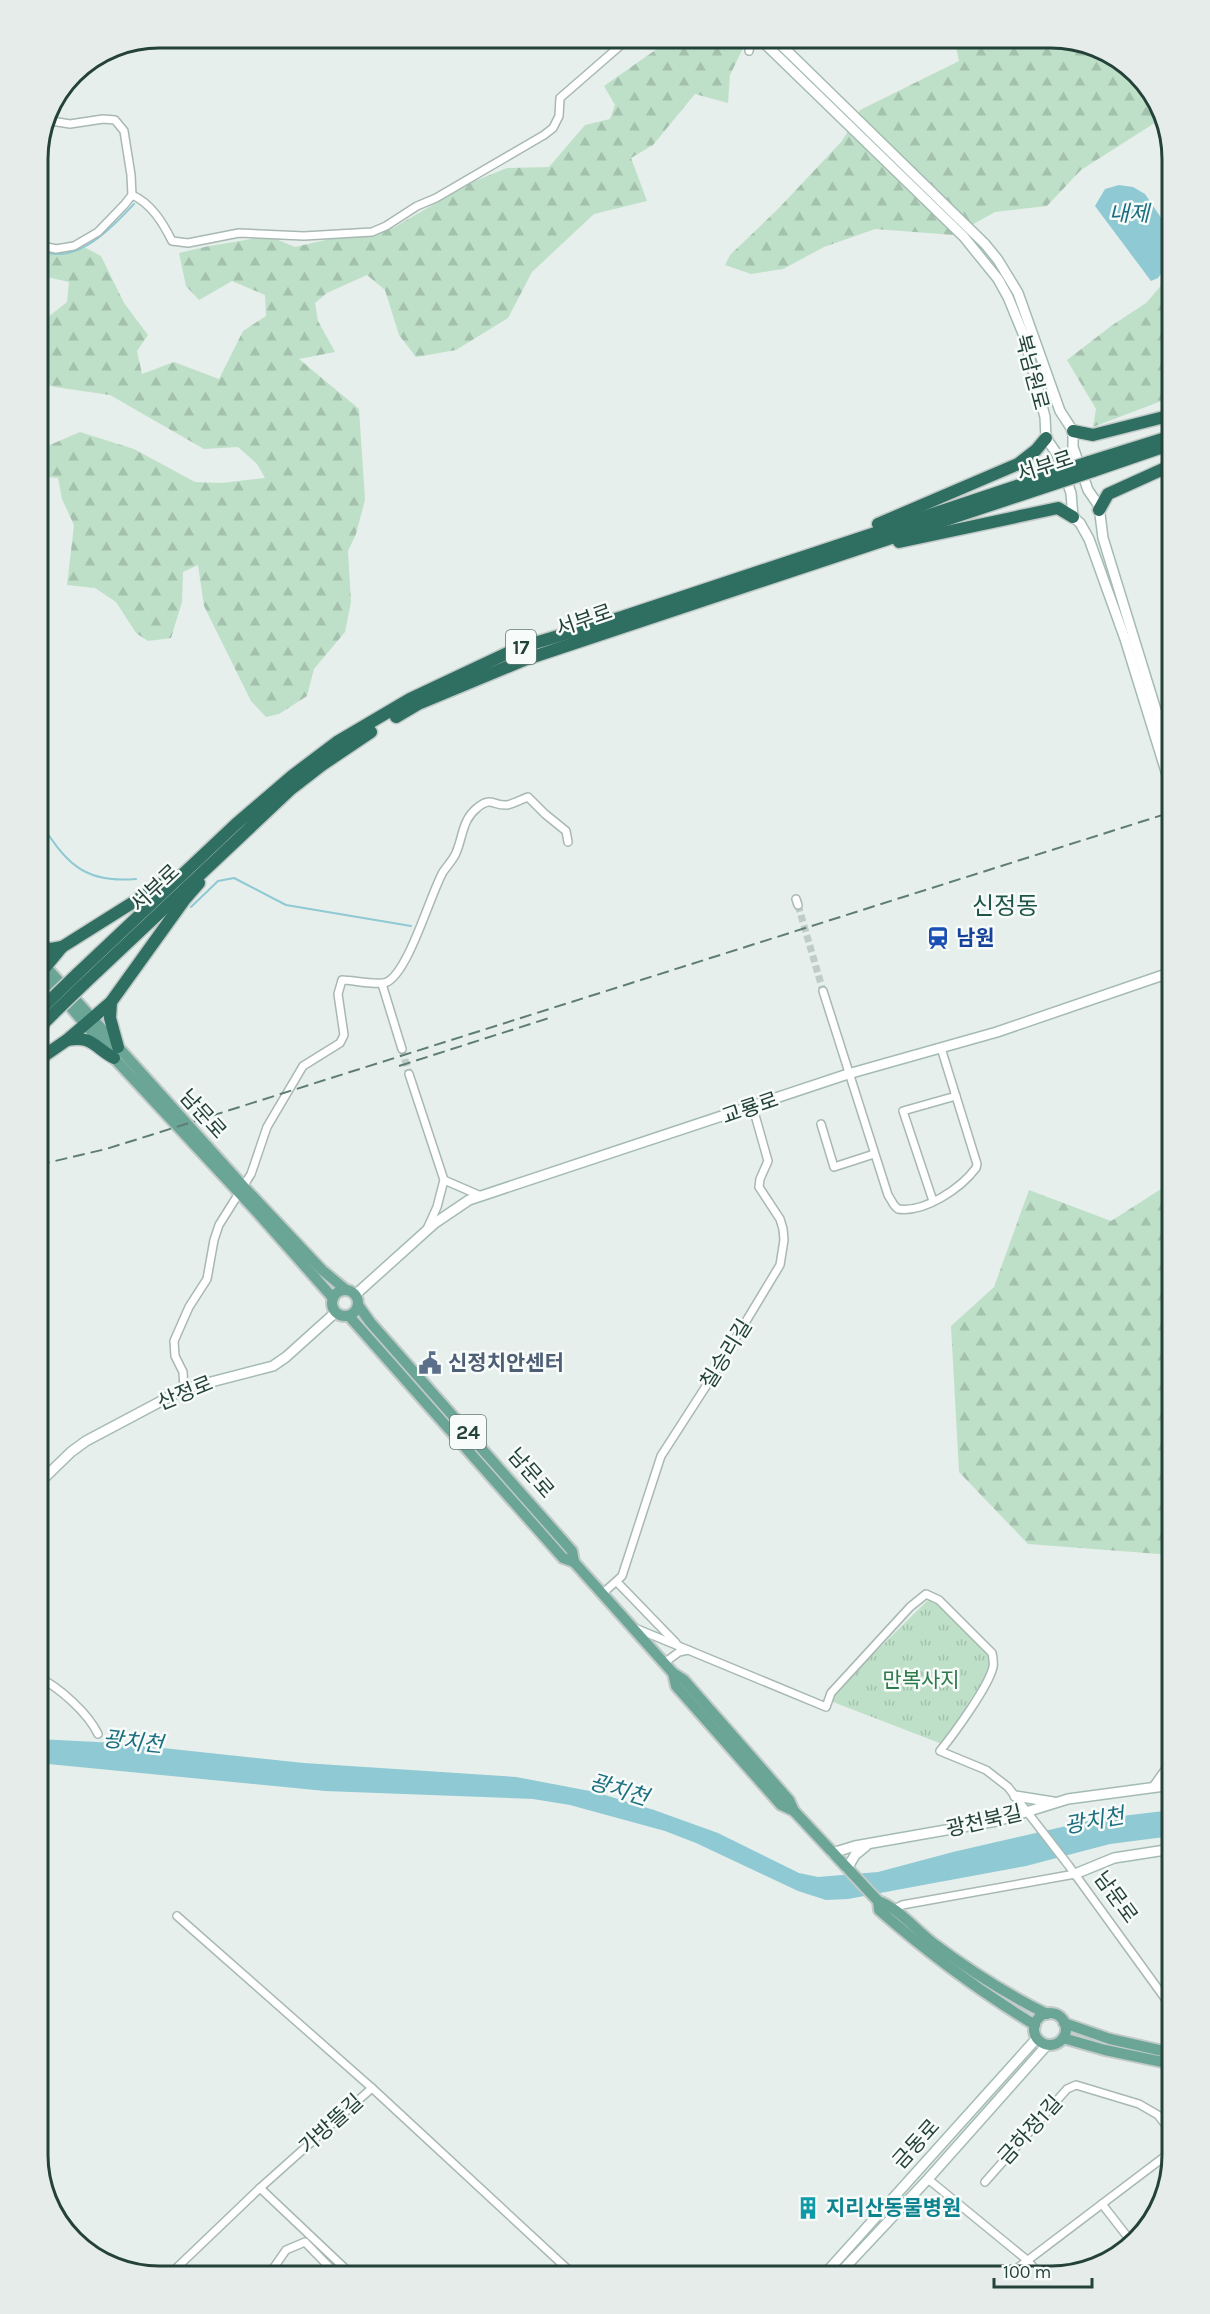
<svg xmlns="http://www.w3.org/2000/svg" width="1210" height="2314" font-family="Karla,'Noto Sans KR',sans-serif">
	<defs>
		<pattern id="forest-firs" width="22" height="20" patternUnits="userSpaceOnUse" patternTransform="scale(1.5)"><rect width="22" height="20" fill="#bfe0c8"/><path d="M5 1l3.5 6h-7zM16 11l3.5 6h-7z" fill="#a4c1ad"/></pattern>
		<pattern id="park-tufts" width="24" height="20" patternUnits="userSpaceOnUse" patternTransform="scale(1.5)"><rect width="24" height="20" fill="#bfe0c8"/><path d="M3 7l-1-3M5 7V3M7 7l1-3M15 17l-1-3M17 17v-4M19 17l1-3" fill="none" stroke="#a4c1ad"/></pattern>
	</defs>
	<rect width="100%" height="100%" fill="#e6efeb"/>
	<g fill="url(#forest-firs)">
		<path d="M680,38H738L744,46L730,75L728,103L695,94L653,145L631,158L647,201L594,214L532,272L508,318L456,350L416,357L399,335L385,290L367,275L327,293L315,303L318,321L335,352L299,359L359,409L365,500L356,534L348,551L351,602L345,632L314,669L307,696L279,714L266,717L251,701L204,606L198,565L183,572L182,602L171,638L148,641L136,633L116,602L95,588L67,585L74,525L62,499L58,478L38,476V450L80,432L134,449L195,482L221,483L265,478L257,464L238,447L204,449L110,395L55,387L38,382V325L67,302L69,282L38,275V254L86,248L101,256L124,303L148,335L137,351L142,374L174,362L219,379L243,331L266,316L265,295L232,281L199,300L186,286L179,253L209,246L269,236L295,247L360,232L393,228L470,183L507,168L549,167L585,125L610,119L615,105L604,86L664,44Z"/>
		<path d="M954,38H1059L1125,62L1163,112L1164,117L1081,170L1047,206L995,212L954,235L875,229L824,247L783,269L751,274L725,265L730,255L778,209L842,141L860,110L959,61Z"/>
		<path d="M1172,273V397L1093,427L1096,409L1067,360L1111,326L1146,303Z"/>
		<path d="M1172,1182V1555L1028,1544L959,1472L951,1326L994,1287L1029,1190L1111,1221Z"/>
	</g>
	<path fill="url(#park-tufts)" d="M929,1599H933L989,1654L991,1661L984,1679L942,1744L833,1702L835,1692Z"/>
	<g fill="#8ec9d4">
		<path d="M1119,185L1133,187L1145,194L1172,234V258L1158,278L1151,281L1095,206L1105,189Z"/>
		<path d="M38,1739L116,1743L304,1763L516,1777L595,1792L654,1810L718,1833L799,1873L818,1877L878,1872L953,1852L1097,1819L1172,1810V1836L1110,1844L1026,1866L934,1883L848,1899L826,1900L798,1891L696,1843L665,1831L570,1805L533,1799L325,1791L38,1763Z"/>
	</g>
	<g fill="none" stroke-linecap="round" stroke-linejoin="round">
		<g stroke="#8ec9d4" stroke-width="2">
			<path d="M38,250C44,252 50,254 56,254C86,256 116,223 134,204"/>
			<path d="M38,819C65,861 82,884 136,879"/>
			<path d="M191,907L218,881L234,878L286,905L411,926"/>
		</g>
		<g stroke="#bfccc8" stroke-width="7" stroke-dasharray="7 3.5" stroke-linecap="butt">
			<path d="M798,905L823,991"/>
			<path d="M402,1049L409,1074"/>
		</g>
		<g stroke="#a8b8b2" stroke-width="10">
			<g id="street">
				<path d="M741,38L750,46L749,51"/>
				<path d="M132,195C151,203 163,223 172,241L188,243L239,233L304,236L372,232L386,226L417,206L436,198L544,135L553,128L559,116L560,98L629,38"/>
				<path d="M38,245L56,249L74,246L98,232L125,204L132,195L131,175L124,131L115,120L103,119L70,124L45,120"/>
				<path d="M796,899L798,905"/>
				<path d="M382,984L402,1049"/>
				<path d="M823,991L888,1195L894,1205L898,1209C925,1213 961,1188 976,1168L977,1164L941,1048"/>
				<path d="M409,1074L444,1180"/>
				<path d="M821,1124L834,1167L874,1154"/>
				<path d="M933,1201L903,1111L956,1096"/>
				<path d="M427,1229L437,1207L444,1180L481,1196"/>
				<path d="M184,1389L183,1372L175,1356L174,1341L189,1307L207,1279L214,1240L219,1225L251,1174L267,1127L303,1066L340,1043L344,1035L338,994L342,980C353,980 378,986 387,982C409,971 430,895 443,872C447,866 453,860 456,853C463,837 462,820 477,808C491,796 493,806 507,805C513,804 522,799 528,797L545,814L566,831L568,842"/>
				<path d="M617,1582L676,1643"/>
				<path d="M602,1594L622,1576L661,1456L719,1366L780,1265L784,1240L783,1229L780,1219L759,1187L760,1179L768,1161L753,1108"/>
				<path d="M635,1628L826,1707L831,1693L910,1607L926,1594L939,1600L992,1653C993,1658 994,1663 993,1667C989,1686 953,1735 940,1751L986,1770L1008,1787L1069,1866L1172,2008"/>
				<path d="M664,1663L679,1652L688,1650"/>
				<path d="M38,1677C59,1687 88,1713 98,1734"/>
				<path d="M1152,1788L1172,1760"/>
				<path d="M893,1910L902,1905L1075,1874"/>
				<path d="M177,1916L372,2088"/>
				<path d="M928,2179L1027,2260L1041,2276"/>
				<path d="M985,2182L1067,2089L1076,2085L1139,2104L1158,2115L1172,2133"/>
				<path d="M260,2188L353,2276"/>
				<path d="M1102,2204L1130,2240"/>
				<path d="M168,2276L260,2188L372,2088L575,2276"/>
				<path d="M268,2276L286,2250L305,2242L338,2276L350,2273"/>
				<path d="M1007,2276L1172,2151"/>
			</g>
		</g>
		<g stroke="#a4bbb3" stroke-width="12">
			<g id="secondary">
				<path d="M759,38L964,237L998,279L1008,297L1024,336L1045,417L1046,438L1057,454L1071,493L1073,517L1080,523L1089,539L1125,639L1172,791"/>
				<path d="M774,38L985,244L998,260L1018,293L1060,411L1073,431V447L1088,490L1099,506L1103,538L1172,762"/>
				<path d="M355,1295L435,1223L469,1200L848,1074L997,1032L1172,972"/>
				<path d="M38,1484L71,1452L86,1441L184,1389L273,1366L286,1357L336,1312"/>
				<path d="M1015,1796L1053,1802"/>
				<path d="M832,1853L855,1846L997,1821L1068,1799L1172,1785"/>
				<path d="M847,1869L855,1855L866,1846"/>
				<path d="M1075,1874L1114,1858L1172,1849"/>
				<path d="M823,2276L1037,2038"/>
				<path d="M837,2276L928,2179L1047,2045"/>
			</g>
		</g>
		<g stroke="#c2cac8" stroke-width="14">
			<g id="primary">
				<path d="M38,958L244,1187L322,1270L346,1290"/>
				<path d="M38,969L114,1058L257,1212L333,1298"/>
				<circle cx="345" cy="1303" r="13"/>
				<path d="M358,1305L370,1322L572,1551L574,1562L673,1673L684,1680L789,1800L794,1811L878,1901L879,1910C928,1953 979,1991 1035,2025"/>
				<path d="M349,1316L563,1558L574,1562"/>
				<path d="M673,1673L676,1686L781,1805L794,1811"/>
				<path d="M878,1901C896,1906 917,1931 933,1943C969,1970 1006,1994 1047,2014"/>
				<circle cx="1050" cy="2029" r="16"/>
				<path d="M1064,2023L1110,2039L1172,2053"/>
				<path d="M1063,2038L1105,2050L1172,2064"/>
			</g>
		</g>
		<g stroke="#c2cac8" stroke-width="15">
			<g id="highway">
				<path d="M1073,431L1093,435L1172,415"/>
				<path d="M1089,462L1172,436"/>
				<path d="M1093,471L1160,448"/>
				<path d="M1099,510L1108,494L1172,465"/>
				<path d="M878,524L1018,464L1036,450L1046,438"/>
				<path d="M899,542L1058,508L1073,517"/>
				<path d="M396,717L418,704L524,660L1054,484"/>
				<path d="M38,947L51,949L62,947"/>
				<path d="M77,974L236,824L292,776L337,742L410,699L518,648L622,617L1050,475"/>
				<path d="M38,976L62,947L159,886L172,876"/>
				<path d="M84,984L291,789L322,765L371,732"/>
				<path d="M111,1002L110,1018L118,1047"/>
				<path d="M38,1029L54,1013"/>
				<path d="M68,1040C92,1035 95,1048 114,1058"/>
				<path d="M38,1060L67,1040L111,1002L185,899L199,883"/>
			</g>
		</g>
		<use href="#street" stroke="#fff" stroke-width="7"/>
		<use href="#secondary" stroke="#fff" stroke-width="9"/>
		<use href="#primary" stroke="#6aa596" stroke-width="10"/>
		<use href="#highway" stroke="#2f6f62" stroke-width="12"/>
		<g stroke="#5f7d75" stroke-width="2" stroke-dasharray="12 6" stroke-linecap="butt">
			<path d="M399,1066L549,1018"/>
			<path d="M38,1165L106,1149L151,1135L1172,812"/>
		</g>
		<g stroke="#c2cac8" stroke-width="15" stroke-linecap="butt">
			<g id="highway-bridge">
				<path d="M1050,475L1089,462"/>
				<path d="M1054,484L1093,471"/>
				<path d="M45,1005L77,974"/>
				<path d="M54,1013L84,984"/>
			</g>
		</g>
		<use href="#highway-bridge" stroke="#2f6f62" stroke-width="12"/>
	</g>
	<defs>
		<g id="station-bare" transform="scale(1.8)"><path d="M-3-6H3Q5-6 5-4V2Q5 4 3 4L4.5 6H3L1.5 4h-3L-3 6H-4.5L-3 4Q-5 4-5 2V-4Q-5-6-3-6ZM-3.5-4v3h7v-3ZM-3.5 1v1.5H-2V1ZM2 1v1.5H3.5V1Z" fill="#1a4fb4" stroke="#f7fbf9" stroke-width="2.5" paint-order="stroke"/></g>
		<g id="civic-bare" transform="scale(1.8)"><path d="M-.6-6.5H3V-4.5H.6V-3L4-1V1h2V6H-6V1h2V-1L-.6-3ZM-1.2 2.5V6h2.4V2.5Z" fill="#5c6f8a" stroke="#f7fbf9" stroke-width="2.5" paint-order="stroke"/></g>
		<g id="building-bare" transform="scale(1.8)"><path d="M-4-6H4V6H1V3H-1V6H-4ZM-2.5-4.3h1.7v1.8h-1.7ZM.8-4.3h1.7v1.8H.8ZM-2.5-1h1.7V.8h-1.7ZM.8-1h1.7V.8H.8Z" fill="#0f9aa8" stroke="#f7fbf9" stroke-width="2.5" paint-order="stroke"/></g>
	</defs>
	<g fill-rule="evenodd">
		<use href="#station-bare" x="938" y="938"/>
		<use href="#civic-bare" x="430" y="1363"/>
		<use href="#building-bare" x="808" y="2208"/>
	</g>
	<g text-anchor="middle" stroke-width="5" stroke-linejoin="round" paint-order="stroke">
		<g fill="#f7fbf9" stroke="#637a73" stroke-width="1.5">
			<rect x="506" y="630" width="30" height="34" rx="4.5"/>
			<rect x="450" y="1415" width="36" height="34" rx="4.5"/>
		</g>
		<g font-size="20" font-weight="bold" fill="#24423a">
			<text x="521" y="654">17</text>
			<text x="468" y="1439">24</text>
		</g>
		<g font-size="21" fill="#24423a" stroke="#f7fbf9">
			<text transform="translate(1032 372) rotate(75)" y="7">북남원로</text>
			<text transform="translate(1045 466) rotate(-18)" y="7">서부로</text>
			<text transform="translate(584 620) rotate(-19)" y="7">서부로</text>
			<text transform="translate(155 888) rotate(-43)" y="7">서부로</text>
			<text transform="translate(750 1108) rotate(-19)" y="7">교룡로</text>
			<text transform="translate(203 1114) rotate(48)" y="7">남문로</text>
			<text transform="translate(726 1354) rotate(-58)" y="7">칠승리길</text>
			<text transform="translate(185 1393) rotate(-22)" y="7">산정로</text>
			<text transform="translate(531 1473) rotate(49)" y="7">남문로</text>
			<text transform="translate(984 1821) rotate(-13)" y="7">광천북길</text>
			<text transform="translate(1116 1897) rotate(54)" y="7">남문로</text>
			<text transform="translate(331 2124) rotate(-42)" y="7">가방뜰길</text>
			<text transform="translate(1030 2130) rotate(-48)" y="7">금하정1길</text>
			<text transform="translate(916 2144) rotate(-48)" y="7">금동로</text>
		</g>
		<g font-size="21" font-weight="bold" fill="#164399" stroke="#f7fbf9" text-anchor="start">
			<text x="956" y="945">남원</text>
		</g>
		<g font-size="21" font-weight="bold" fill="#4e5e75" stroke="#f7fbf9" text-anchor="start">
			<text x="448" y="1370">신정치안센터</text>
		</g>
		<g font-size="21" fill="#2d7a4b" stroke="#f7fbf9">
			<text x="921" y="1687">만복사지</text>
		</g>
		<g font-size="21" font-weight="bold" fill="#0d838f" stroke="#f7fbf9" text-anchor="start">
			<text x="826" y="2215">지리산동물병원</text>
		</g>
		<g font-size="22" font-style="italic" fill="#1c6f80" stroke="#f7fbf9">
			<text x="1129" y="221">내제</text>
			<text transform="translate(133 1741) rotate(6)" y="8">광치천</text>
			<text transform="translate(619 1789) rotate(17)" y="8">광치천</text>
			<text transform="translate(1094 1820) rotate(-10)" y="8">광치천</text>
		</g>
		<g font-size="24" fill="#1f5548" stroke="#f7fbf9">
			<text x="1005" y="914">신정동</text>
		</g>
	</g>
	<path d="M0 0H1210V2314H0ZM159 48H1051A111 111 0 0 1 1162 159V2155A111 111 0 0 1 1051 2266H159A111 111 0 0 1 48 2155V159A111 111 0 0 1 159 48Z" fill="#e6ecea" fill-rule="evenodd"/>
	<path fill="none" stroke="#24423a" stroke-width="3" d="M159 48H1051A111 111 0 0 1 1162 159V2155A111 111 0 0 1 1051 2266H159A111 111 0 0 1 48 2155V159A111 111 0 0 1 159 48Z"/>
	<path d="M994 2278v9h98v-9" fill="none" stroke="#24423a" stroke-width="3"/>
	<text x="1003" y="2278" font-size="18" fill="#24423a" stroke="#f7fbf9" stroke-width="4.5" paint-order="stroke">100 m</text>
</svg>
